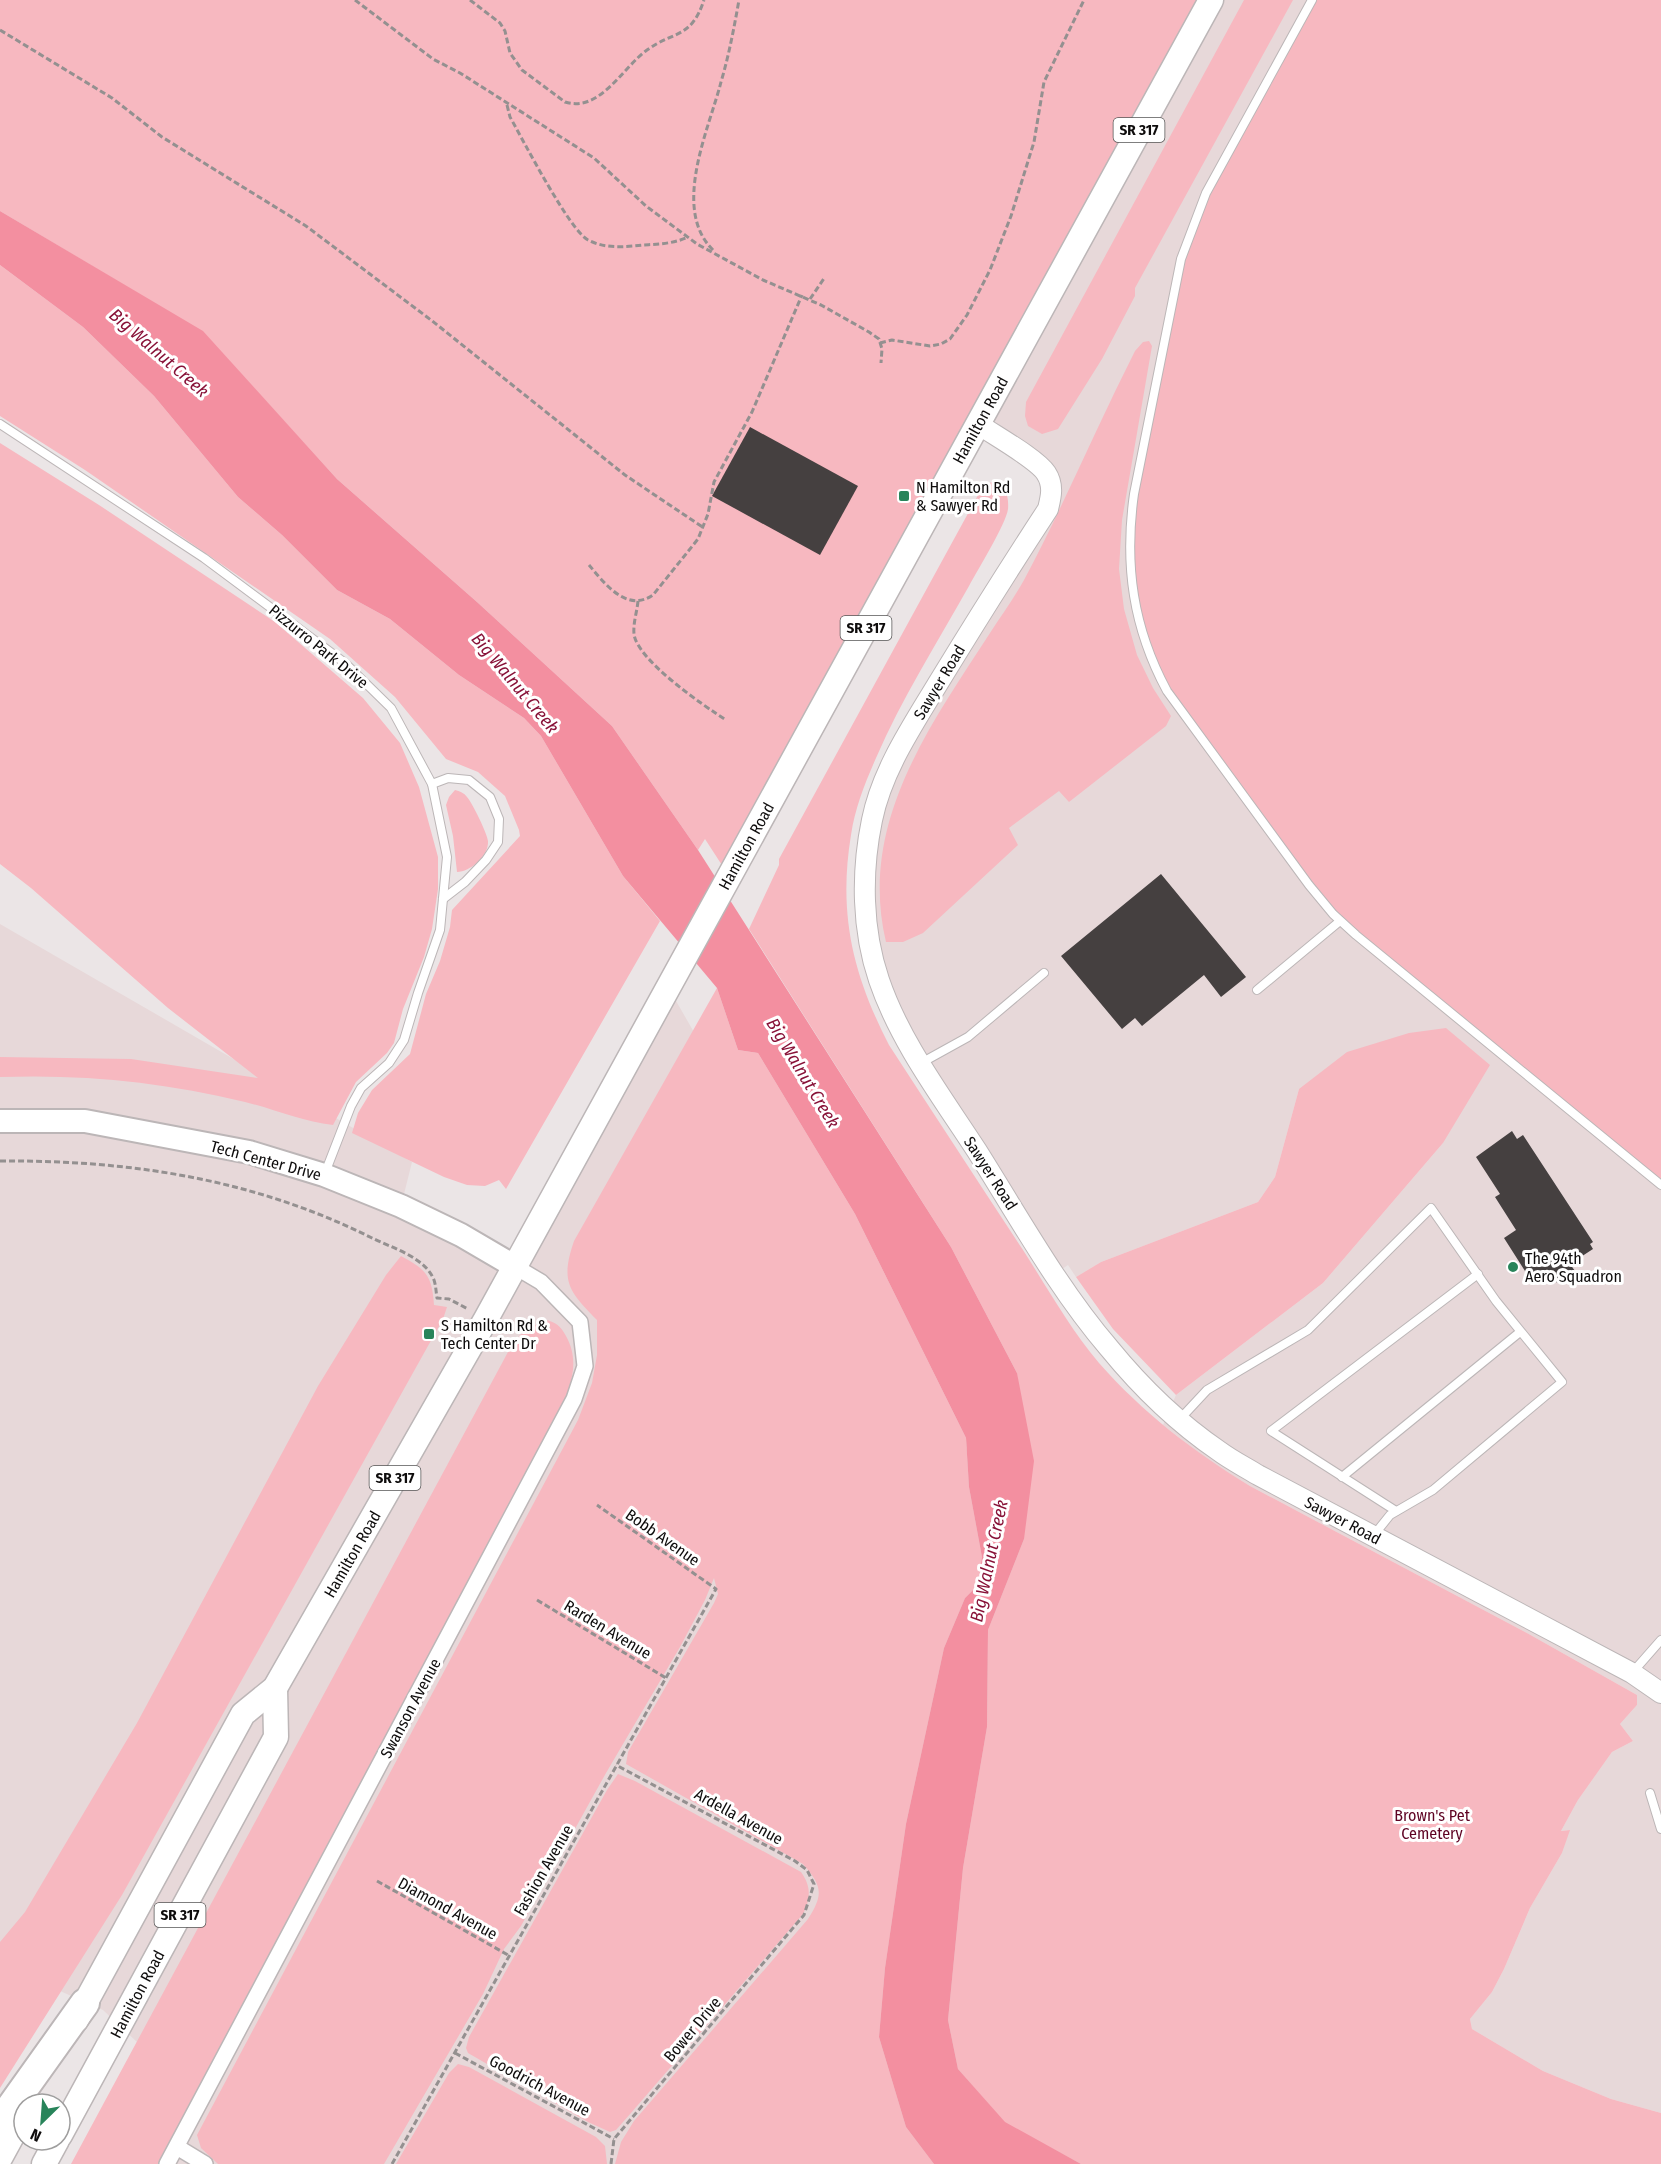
<svg xmlns="http://www.w3.org/2000/svg" width="1661" height="2164" font-family="'Fira Sans Condensed',sans-serif">
	<rect width="100%" height="100%" fill="#ebe5e6"/>
	<g fill="#e7d8d9">
		<path d="M1211,0H1661V2113L1611,2099L1543,2071L1472,2029L1470,2019L1492,1992L1504,1969L1530,1908L1562,1853L1569,1830L1561,1831L1578,1800L1612,1752L1633,1741L1620,1724L1637,1705V1695L1527,1633L1250,1486L1213,1464L1163,1425L1176,1395L1323,1283L1443,1143L1299,1089L1275,1177L1258,1202L1101,1262L1076,1277L1068,1265L1055,1274L910,1046L866,913L882,782L1048,509L1050,484L978,424Z"/>
		<path d="M0,924L412,1162L401,1206L513,1266L668,987L867,1333L1582,2164H88L137,2042L103,2010L17,1972L0,2000Z"/>
	</g>
	<g fill="#f7b8c0">
		<path d="M0,0H1211L729,876L705,839L698,850L612,726L477,602L337,479L203,332L0,211Z"/>
		<path d="M1244,0H1293L1135,288V296L1102,359L1058,429L1042,434L1028,426L1025,416L1026,402Z"/>
		<path d="M1312,0H1661V1185L1333,914L1167,691L1140,627L1130,525L1181,259L1206,193Z"/>
		<path d="M0,265L83,327L154,396L238,497L282,535L337,590L390,619L459,675L524,718L541,736L623,876L660,921L506,1189L499,1180L485,1186L467,1185L444,1177L352,1133L358,1113L372,1090L410,1054L426,994L440,961L450,927L452,910L520,836L519,830L505,796L478,772L446,759L395,697L330,639L85,470L0,416Z"/>
		<path d="M1149,341L1152,346L1122,520L1119,569L1124,609L1137,655L1153,688L1171,716L1166,726L1069,802L1059,791L1009,828L1018,845L923,933L903,942H886C858,824 929,727 990,633C1001,616 1014,598 1024,580C1064,505 1097,426 1135,351L1143,342Z"/>
		<path d="M0,443L99,505L275,622L363,698L400,743L419,787L438,857V889L432,929L424,957L403,1009L394,1043L387,1053L356,1082L333,1125C303,1122 274,1109 245,1102C163,1082 84,1074 0,1077V1057L131,1059L258,1078L168,1008L31,888L0,864Z"/>
		<path d="M992,482C1006,486 1009,496 1008,509C1006,524 977,571 969,586C937,643 902,698 876,758C865,783 855,808 851,835C838,914 853,975 889,1045C934,1114 978,1182 1023,1250C1048,1289 1069,1327 1099,1363C1142,1412 1194,1452 1250,1486L1527,1633L1637,1695V1705L1620,1724L1633,1741L1612,1752L1578,1800L1561,1831L1570,1830L1562,1853L1530,1908L1504,1969L1492,1992L1470,2019L1472,2029L1543,2071L1611,2099L1661,2113V2164H1081L1005,2123L958,2069L948,2020L963,1868L987,1727L988,1630L1024,1539L1017,1373L951,1247L749,929L779,865V859L983,486Z"/>
		<path d="M455,790C460,791 464,793 467,797C473,804 487,833 488,841C489,856 470,872 457,872L453,836L446,805L449,797Z"/>
		<path d="M717,988L738,1050L758,1053L855,1214L966,1438L969,1487L982,1557L978,1585L965,1598L944,1648L906,1824L885,1968L879,2037L906,2127L934,2164H615L621,2142L634,2121L808,1919C824,1894 822,1886 803,1864L626,1764L628,1752L714,1603L718,1594L714,1578L705,1600L680,1647L606,1773L521,1926L504,1949L483,1994L384,2164H218L201,2148L197,2135L578,1420L592,1383L597,1355V1320C569,1291 560,1282 574,1241Z"/>
		<path d="M1446,1028L1490,1065L1443,1143L1323,1283L1176,1395L1113,1329L1076,1277L1101,1262L1258,1202L1275,1177L1299,1089L1347,1052L1409,1033Z"/>
		<path d="M401,1256C427,1270 432,1276 434,1305L447,1307L443,1319L122,1895L0,2088V1942L25,1912L137,1723L318,1386L386,1275Z"/>
		<path d="M544,1320C556,1321 561,1327 566,1336C581,1363 570,1387 559,1413L159,2164H71L508,1352L520,1335Z"/>
		<path d="M618,1774L635,1781L801,1872C811,1886 811,1898 803,1914L631,2113L616,2130L610,2132L588,2122L468,2053L466,2048L469,2037L607,1790Z"/>
		<path d="M458,2064L469,2067L596,2137L605,2146L607,2164H396L449,2073Z"/>
	</g>
	<path fill="#f38fa0" d="M0,211L203,331L337,479L477,602L612,726L698,850L951,1247L1017,1373L1034,1461L1024,1539L988,1630L987,1727L963,1868L948,2020L958,2069L1005,2122L1081,2164H934L906,2127L879,2037L885,1968L906,1824L944,1648L965,1598L978,1585L982,1557L969,1487L966,1438L855,1214L758,1053L738,1050L717,988L623,876L541,736L524,718L459,675L390,619L337,590L282,535L238,497L154,396L83,327L0,265Z"/>
	<g fill="#454040">
		<path d="M750,427L858,486L820,555L712,496Z"/>
		<path d="M1161,874L1246,977L1221,997L1204,975L1142,1026L1135,1018L1122,1029L1061,956Z"/>
		<path d="M1512,1131L1517,1139L1523,1135L1593,1242L1590,1244L1593,1249L1570,1264L1575,1271L1557,1283L1549,1271L1532,1282L1504,1238L1516,1230L1495,1197L1500,1194L1476,1157Z"/>
	</g>
	<g fill="none" stroke-linecap="round" stroke-linejoin="round">
		<g stroke="#bcb6b7" stroke-width="10">
			<g id="service">
				<path d="M1312,0L1206,193L1181,259L1134,494C1124,565 1133,628 1167,691L1309,885L1333,914L1356,935L1661,1185"/>
				<path d="M0,424L204,558L345,663L391,708L432,784L447,857L440,930L418,993L404,1040L389,1063L361,1088L351,1106L325,1173"/>
				<path d="M432,784L448,778L469,780L490,797L499,819L498,842L486,860L465,882L443,899"/>
				<path d="M1257,990L1340,921"/>
				<path d="M921,1063L968,1037L1044,973"/>
				<path d="M1180,1419L1207,1390L1308,1330L1431,1208L1496,1301L1562,1382L1433,1490L1390,1515L1374,1535"/>
				<path d="M1342,1477L1520,1332"/>
				<path d="M1396,1511L1271,1431L1478,1274"/>
				<path d="M1632,1673L1661,1640"/>
				<path d="M1650,1793L1661,1829"/>
			</g>
		</g>
		<g stroke="#bcb6b7" stroke-width="18">
			<g id="minor">
				<path d="M177,2147L205,2164"/>
				<path d="M167,2164L574,1399L585,1366L580,1322L541,1282L514,1266"/>
			</g>
		</g>
		<g stroke="#bcb6b7" stroke-width="22">
			<path id="tertiary" d="M978,424C994,435 1037,459 1046,473C1054,485 1051,497 1048,509C1010,567 973,626 937,685C911,728 882,771 872,820C861,873 862,930 879,980C900,1042 942,1097 977,1151C1018,1216 1059,1290 1109,1348C1140,1386 1178,1423 1219,1451C1231,1460 1245,1467 1258,1475L1632,1673L1661,1693"/>
		</g>
		<g stroke="#bcb6b7" stroke-width="26">
			<path id="secondary" d="M0,1121H85L249,1152L324,1175L401,1206L461,1235L514,1266"/>
		</g>
		<g stroke="#bcb6b7" stroke-width="27">
			<g id="primary">
				<path d="M76,2020L243,1714L275,1688L486,1319L1211,0"/>
				<path d="M60,2135L276,1737L275,1688"/>
				<path d="M0,2158L24,2114"/>
				<path d="M44,2164L57,2140"/>
			</g>
		</g>
		<g stroke="#bcb6b7" stroke-width="32">
			<path id="motorway" d="M0,2122L85,2003"/>
		</g>
		<g stroke="#949090" stroke-width="3" stroke-dasharray="6 3" stroke-linecap="butt">
			<path d="M355,0L433,59L460,73L594,158L646,206L697,244L763,280L821,305L869,332L879,339L882,349L881,363"/>
			<path d="M470,0L500,23L505,31L510,53L522,70L565,102C600,113 623,67 647,50C675,30 691,39 704,0"/>
			<path d="M0,30L112,98L162,137L306,226L431,320L625,475L704,528"/>
			<path d="M507,105L510,117C523,140 570,231 588,240C605,249 625,247 643,245C658,244 673,244 688,237"/>
			<path d="M713,250C671,209 709,129 721,82C729,55 734,28 739,0"/>
			<path d="M810,299L825,277"/>
			<path d="M880,343L892,340L930,346L941,344L950,339L967,315L990,270L1011,216L1034,142L1044,82L1084,0"/>
			<path d="M589,565C605,584 627,613 653,595L698,539L708,514L714,482L752,412L802,295"/>
			<path d="M638,601C637,612 633,623 634,634C637,660 704,706 726,720"/>
			<path d="M0,1161C130,1160 254,1179 372,1238C392,1248 425,1257 434,1280C436,1286 436,1292 437,1298L449,1299L468,1309"/>
			<path d="M537,1600L666,1678"/>
			<path d="M377,1881L508,1955"/>
			<path d="M455,2053L614,2139"/>
			<path d="M392,2164L716,1589L597,1505"/>
			<path d="M611,2164L614,2139L804,1915L814,1884L807,1870L795,1861L616,1765"/>
		</g>
		<use href="#service" stroke="#fff" stroke-width="8"/>
		<use href="#minor" stroke="#fff" stroke-width="15"/>
		<use href="#tertiary" stroke="#fff" stroke-width="20"/>
		<use href="#secondary" stroke="#fff" stroke-width="22"/>
		<use href="#primary" stroke="#fff" stroke-width="24"/>
		<use href="#motorway" stroke="#fff" stroke-width="28"/>
	</g>
	<g fill="#28845a" stroke="#fff" stroke-width="2">
		<rect x="898" y="490" width="12" height="12" rx="3"/>
		<circle cx="1513" cy="1267" r="6"/>
		<rect x="423" y="1328" width="12" height="12" rx="3"/>
	</g>
	<g text-anchor="middle" stroke-width="6" stroke-linejoin="round" paint-order="stroke">
		<g fill="#fff" stroke="#565555" stroke-width="1.5">
			<rect x="1113.5" y="118" width="51" height="24" rx="4.5"/>
			<rect x="840.5" y="616" width="51" height="24" rx="4.5"/>
			<rect x="369.5" y="1466" width="51" height="24" rx="4.5"/>
			<rect x="154.5" y="1903" width="51" height="24" rx="4.5"/>
		</g>
		<g font-size="15" font-weight="bold" fill="#0e0c0c">
			<text x="1139" y="135">SR 317</text>
			<text x="866" y="633">SR 317</text>
			<text x="395" y="1483">SR 317</text>
			<text x="180" y="1920">SR 317</text>
		</g>
		<g font-size="16" fill="#0e0c0c" stroke="#fff">
			<text transform="translate(980 420) rotate(-61)" y="6">Hamilton Road</text>
			<text transform="translate(319 646) rotate(39)" y="6">Pizzurro Park Drive</text>
			<text transform="translate(939 682) rotate(-59)" y="6">Sawyer Road</text>
			<text transform="translate(746 846) rotate(-61)" y="6">Hamilton Road</text>
			<text transform="translate(266 1160) rotate(15)" y="6">Tech Center Drive</text>
			<text transform="translate(991 1173) rotate(57)" y="6">Sawyer Road</text>
			<text transform="translate(1343 1520) rotate(28)" y="6">Sawyer Road</text>
			<text transform="translate(663 1537) rotate(35)" y="6">Bobb Avenue</text>
			<text transform="translate(352 1554) rotate(-60)" y="6">Hamilton Road</text>
			<text transform="translate(608 1629) rotate(31)" y="6">Rarden Avenue</text>
			<text transform="translate(410 1708) rotate(-62)" y="6">Swanson Avenue</text>
			<text transform="translate(739 1816) rotate(29)" y="6">Ardella Avenue</text>
			<text transform="translate(543 1870) rotate(-60)" y="6">Fashion Avenue</text>
			<text transform="translate(448 1908) rotate(29)" y="6">Diamond Avenue</text>
			<text transform="translate(137 1994) rotate(-62)" y="6">Hamilton Road</text>
			<text transform="translate(692 2029) rotate(-50)" y="6">Bower Drive</text>
			<text transform="translate(540 2085) rotate(28)" y="6">Goodrich Avenue</text>
		</g>
		<g font-size="16" fill="#0e0c0c" stroke="#fff" text-anchor="start">
			<text x="916" y="493">N Hamilton Rd<tspan x="916" dy="18">&amp; Sawyer Rd</tspan></text>
			<text x="1525" y="1264">The 94th<tspan x="1525" dy="18">Aero Squadron</tspan></text>
			<text x="441" y="1331">S Hamilton Rd &amp;<tspan x="441" dy="18">Tech Center Dr</tspan></text>
		</g>
		<g font-size="16" fill="#5e0323" stroke="#fff">
			<text x="1432" y="1821">Brown's Pet<tspan x="1432" dy="18">Cemetery</tspan></text>
		</g>
		<g font-size="18" font-style="italic" fill="#881238" stroke="#fff">
			<text transform="translate(159 353) rotate(41)" y="6">Big Walnut Creek</text>
			<text transform="translate(515 683) rotate(50)" y="6">Big Walnut Creek</text>
			<text transform="translate(803 1073) rotate(59)" y="6">Big Walnut Creek</text>
			<text transform="translate(989 1561) rotate(-78)" y="6">Big Walnut Creek</text>
		</g>
	</g>
	<g transform="translate(42 2122) rotate(205)"><circle r="28" fill="#ffffff" stroke="#9f9e9e" stroke-width="1.5"/>
	<path d="M0-4.5L10 22L0 15L-10 22Z" fill="#28845a"/>
	<text y="-9" font-size="16" font-weight="bold" text-anchor="middle" fill="#0e0c0c">N</text>
	</g>
</svg>
